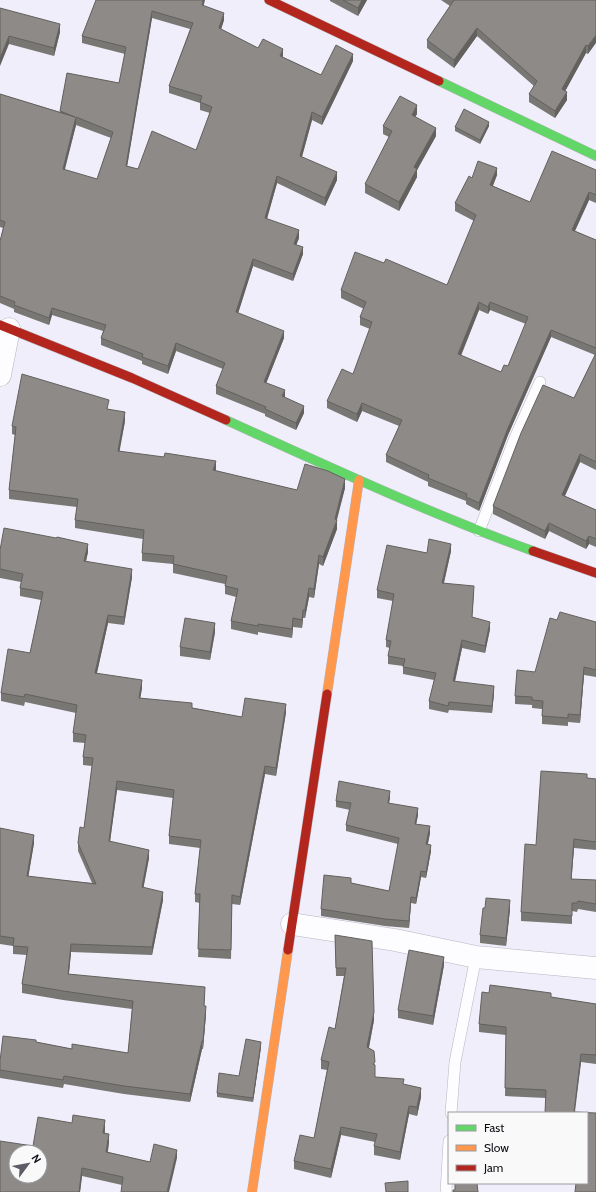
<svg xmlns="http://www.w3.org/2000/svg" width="596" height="1192" font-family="Cabin,sans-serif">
	<rect width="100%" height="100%" fill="#efeefa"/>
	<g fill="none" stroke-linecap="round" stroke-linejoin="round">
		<g stroke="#b7b6c1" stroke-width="12">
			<g id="lane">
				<path d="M479,531L515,438L540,382"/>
				<path d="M451,1113L455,1062L476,957"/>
				<path d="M446,1192L449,1141"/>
			</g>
		</g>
		<g stroke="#b7b6c1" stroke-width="23">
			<g id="street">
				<path d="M0,375L9,329"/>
				<path d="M292,924L395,940L476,957L596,968"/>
			</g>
		</g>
		<g stroke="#b7b6c1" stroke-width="10">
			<g id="fast">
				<path d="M439,81L596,156"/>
				<path d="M226,420C327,466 428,513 533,551"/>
			</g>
		</g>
		<g stroke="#b7b6c1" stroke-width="10">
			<g id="slow">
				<path d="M327,694L359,480"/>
				<path d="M252,1192L288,950"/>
			</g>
		</g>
		<g stroke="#b7b6c1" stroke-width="10">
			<g id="jam">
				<path d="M269,0L439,81"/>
				<path d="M0,325L132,378L226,420"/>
				<path d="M533,551L596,573"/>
				<path d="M288,950L327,694"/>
			</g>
		</g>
		<use href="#lane" stroke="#fdfcfe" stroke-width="11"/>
		<use href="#street" stroke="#fdfcfe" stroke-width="22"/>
		<use href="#fast" stroke="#63d668" stroke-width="9"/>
		<use href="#slow" stroke="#ff974d" stroke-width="9"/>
		<use href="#jam" stroke="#b3261e" stroke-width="9"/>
	</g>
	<g fill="#797774" fill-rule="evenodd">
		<path d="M96,0L204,6L224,20L221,29L258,48L283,57L321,75L353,61L322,125L312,120L302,157L337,180L325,206L277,183L267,219L299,238L296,245L303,254L293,281L253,266L238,313L284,338L266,383L304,413L296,430L265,416V414L216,394V386L223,369L176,351L168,374L142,364V361L101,345V338L103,331L52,315L49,325L14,312V309L0,303V241L3,228L0,227V94L60,112L67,73L119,83L125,54L82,43V36ZM152,18L190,29L169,86V93L200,103V110L210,113L196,150L138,169L127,166ZM76,125L111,138L97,179L64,170Z"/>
		<path d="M330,0H367L358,16L330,1Z"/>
		<path d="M441,0H596L588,54L586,53L565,91L567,100L555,118L529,102V94L534,86L477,36L454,68L427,48V40L450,6Z"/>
		<path d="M0,8L60,32L54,56L9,44Z"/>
		<path d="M417,114L415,117L436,136L417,170V177L399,211L365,193V184L389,137L383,134V126Z"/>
		<path d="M489,126L480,144L455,131V127Z"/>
		<path d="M596,170V203L589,200L575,231L596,240V470L580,462L565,496L596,510V547L589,544L586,549L549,531L545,539L493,514V506L574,398L595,355L551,337L508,435L479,511L466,504V501L428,486V482L386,462V455L399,426L362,411L357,422L327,408V401L353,374L370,329L360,325V317L364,309L341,298V290L384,263L447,285L474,221L455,211V203L472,178L497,175L493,186L530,202ZM479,310L488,314L490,310L526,324L508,366L501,372L461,356Z"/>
		<path d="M109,409L125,421L119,451L216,469L215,471L297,490L345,488L337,520V529L323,566L319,564L314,598L309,597L305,618H303L302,628L293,627L292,638L258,632V635L231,629V621L236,597L225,594V584L173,573V564L142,561V553L143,539L75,528V520L77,507L9,499V490L15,435L12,434V426Z"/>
		<path d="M0,550L88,552L86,561L132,577L124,625L108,623L97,673L142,688L140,698L242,717L286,712L276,776L265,774L240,905L232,904L231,959L198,957L200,903L195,902V894L200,848L169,844V836L173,798L117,790L110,841L149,858L143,888L163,900L152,955L71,952L69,974L205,995L204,1006L206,1014L203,1049H202L190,1102L124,1094L64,1084L63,1088L0,1078V1061L36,1042L72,1049L128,1053L132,1009L63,1000L22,993V984L27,955L13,954V946L0,944V828L34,843L28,877L92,883L78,851V843L84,828L92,766L83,765V757L85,743L73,742V733L76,713L25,702L24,706L1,701V693L30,653L41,600L20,596V588L21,582L0,578Z"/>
		<path d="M451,551L444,583L474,593L472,617L490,629L485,653L462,648L455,682L494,693L492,713L449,710L448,713L429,709V701L434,680L403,674V666L388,664V656L390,648L386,647V640L393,601L377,598V590L427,553Z"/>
		<path d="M557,620L596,622V677L584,675L580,723L568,722V726L542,724V709L532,708V705L515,704V696L535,672Z"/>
		<path d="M215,632L210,660L180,656V647Z"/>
		<path d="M587,778L596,779V850L574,848L571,879L596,880V912L578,909L577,912L572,911V924L521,921V912L536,845Z"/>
		<path d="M390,797L389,803L418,815L416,824L430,833L428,844L431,851L426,878L421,877L416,904L411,903L409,928L385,926L321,916V909L351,883L389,891L398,844L346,831V825L350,810L336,807V801Z"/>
		<path d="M510,909L506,946L480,943V935Z"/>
		<path d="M335,935L374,1020L369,1048L374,1051L375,1077L404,1085L421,1097L417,1116L409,1114L400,1160L374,1155V1146L375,1142L341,1135L331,1178L294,1169V1161L314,1138L327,1070L321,1069V1060L335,1029L344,976H336Z"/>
		<path d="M444,965L433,1025L398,1018V1010Z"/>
		<path d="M489,993L551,997L596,1004V1064L581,1062L575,1112L587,1113H545L546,1098L505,1096L506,1035L479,1032V1024Z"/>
		<path d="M261,1047L253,1102L217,1097V1093L239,1076Z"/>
		<path d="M105,1129V1133L109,1142L108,1152L150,1162L177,1158L122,1185L82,1176L80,1192H0L33,1146Z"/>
	</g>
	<g fill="#63615e">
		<path d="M203,0H205L202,12V5Z"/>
		<path d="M362,0H367L358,16V8Z"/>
		<path d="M152,11V18L126,173V166Z"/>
		<path d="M224,13V20L219,36V28Z"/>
		<path d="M60,24V32L54,56V48Z"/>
		<path d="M477,28V36L454,68V60Z"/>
		<path d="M596,35V43L588,54V46Z"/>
		<path d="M9,36V44L0,66V58Z"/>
		<path d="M586,45V53L562,97V89Z"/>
		<path d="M283,49V57L280,56Z"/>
		<path d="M353,54V61L322,125V117Z"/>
		<path d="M567,92V100L555,118V111Z"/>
		<path d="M417,105V114L412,123V115Z"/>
		<path d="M312,112V120L300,163V156Z"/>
		<path d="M76,117V125L63,177V169Z"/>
		<path d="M489,122V126L480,144V140Z"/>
		<path d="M436,128V136L417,170V177L399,211V202L414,167Z"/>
		<path d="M497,168V175L490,192V185Z"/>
		<path d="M337,172V180L325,206V198Z"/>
		<path d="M277,176V183L265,225V218Z"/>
		<path d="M589,192V200L572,237V230Z"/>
		<path d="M299,230V238L294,251V244Z"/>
		<path d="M303,247V254L293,281V274Z"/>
		<path d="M253,259V266L236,320V312Z"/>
		<path d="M479,302V310L458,362V354Z"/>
		<path d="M490,302V310L488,314V307Z"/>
		<path d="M52,308V315L49,325V318Z"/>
		<path d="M551,330V337L508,435L479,511V503L508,428Z"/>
		<path d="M284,331V338L264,389V382Z"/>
		<path d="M176,343V351L168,374V366Z"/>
		<path d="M285,390V398L282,396Z"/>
		<path d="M362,403V411L357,422V414Z"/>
		<path d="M304,406V413L296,430V423Z"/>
		<path d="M125,412V421L118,460V451Z"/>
		<path d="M580,454V462L562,502V495Z"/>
		<path d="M216,461V469L213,479V470Z"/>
		<path d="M345,479V488L336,521L337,520V529L323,566V557L335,519Z"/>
		<path d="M549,523V531L545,539V531Z"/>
		<path d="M589,536V544L586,549V541Z"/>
		<path d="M88,544V552L84,569V561Z"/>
		<path d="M451,544V551L442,590V583Z"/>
		<path d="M319,555V564L314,598V589Z"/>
		<path d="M132,569V577L124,625V617Z"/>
		<path d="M309,588V597L305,618V610Z"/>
		<path d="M303,610V618L302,628V620Z"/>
		<path d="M108,615V623L95,681V673Z"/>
		<path d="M293,618V627L292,638V629Z"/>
		<path d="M490,622V629L485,653V646Z"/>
		<path d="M215,623V632L210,660V652Z"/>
		<path d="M462,640V648L453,689V681Z"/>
		<path d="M584,667V675L580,723V715Z"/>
		<path d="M142,680V688L139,706V698Z"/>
		<path d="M494,686V693L492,713V706Z"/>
		<path d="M286,704V712L276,776V768Z"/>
		<path d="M265,766V774L240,905V897Z"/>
		<path d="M117,781V790L109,849V841Z"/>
		<path d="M390,791V797L388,810V803Z"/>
		<path d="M418,808V815L415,830V824Z"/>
		<path d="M430,826V833L426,851V844Z"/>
		<path d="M34,835V843L27,885V876Z"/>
		<path d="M574,839V848L571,887V879Z"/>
		<path d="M431,845V851L426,878V872Z"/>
		<path d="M149,850V858L142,896V887Z"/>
		<path d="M421,871V877L416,904V898Z"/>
		<path d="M163,892V900L152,955V947Z"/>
		<path d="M411,897V903L409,928V921Z"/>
		<path d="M510,900V909L506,946V938Z"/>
		<path d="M71,944V952L68,982V974Z"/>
		<path d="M444,957V965L433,1025V1016Z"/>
		<path d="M206,1006V1014L203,1049V1041Z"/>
		<path d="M374,1012V1020L367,1056V1047Z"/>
		<path d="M202,1041V1049L190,1102V1094Z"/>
		<path d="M261,1042V1047L253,1102V1098Z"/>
		<path d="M581,1054V1062L574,1113Z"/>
		<path d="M421,1088V1097L417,1116V1107Z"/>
		<path d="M409,1106V1114L400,1160V1152Z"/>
		<path d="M105,1120V1129L103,1142V1133Z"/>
		<path d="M341,1127V1135L331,1178V1169Z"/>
		<path d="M109,1134V1142L106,1160V1152Z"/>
		<path d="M177,1150V1158L169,1192H167Z"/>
		<path d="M82,1168V1176L80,1192H79Z"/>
	</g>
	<g fill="#8d8a87" stroke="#63615e" fill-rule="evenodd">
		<path d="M96,0H203L202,5L224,13L219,28L258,48L263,39L283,49L280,56L321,75L336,45L353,54L322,117L312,112L300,156L337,172L325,198L277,176L265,218L299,230L294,244L303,247L293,274L253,259L236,312L284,331L264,382L285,390L282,396L304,406L296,423L265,409L266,407L216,386L225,363L176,343L168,366L142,357L143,354L101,338L106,325L52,308L49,318L14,305L15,302L0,296V241L5,222L0,220V94L75,117L60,111L67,73L119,83L126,47L82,36ZM152,11L193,23L169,86L202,96L200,102L212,107L196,150L152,131L138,169L126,166ZM76,117L113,132L97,179L63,169Z"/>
		<path d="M343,0H362L358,8Z"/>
		<path d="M454,0H596V35L588,46L586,45L562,89L567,92L555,111L529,94L537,81L477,28L454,60L427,40Z"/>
		<path d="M0,8L60,24L54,48L9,36L0,58Z"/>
		<path d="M400,96L417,105L412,115L436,128L414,167L417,169L399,202L365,184L392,131L383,126Z"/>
		<path d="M464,109L489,122L480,140L455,127Z"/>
		<path d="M552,151L596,170V195L589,192L572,230L596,240V348L551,330L508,428L479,503L466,497L467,494L428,478L429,475L386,455L402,420L362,403L357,414L327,401L342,369L353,374L372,322L360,317L366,302L341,290L355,252L384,263L386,259L447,285L476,215L455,203L469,176L472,178L478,161L497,168L490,185L530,202ZM479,302L488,307L490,302L528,317L508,366L504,365L501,372L458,354Z"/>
		<path d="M596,353V462L580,454L562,495L596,510V539L589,536L586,541L549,523L545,531L493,506L521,433L543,385L574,398Z"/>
		<path d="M22,374L109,400L107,409L125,412L118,451L164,457L165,453L216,461L213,470L297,490L305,464L328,471L345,479L335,519L337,520L323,557L319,555L314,589L309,588L305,610H303L302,620L293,618L292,629L258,624V626L231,621L238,589L225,586L227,576L173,564L174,556L142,553L144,530L75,520L78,499L9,490L16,427L12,426Z"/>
		<path d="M4,528L56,538L57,537L88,544L84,561L132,569L124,617L108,615L95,673L142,680L139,698L192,703V708L242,717L245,698L286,704L276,768L265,766L240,897L232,895L231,950L198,949L200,894H195L201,840L169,836L174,790L117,781L109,841L149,850L142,887L163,892L152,947L71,944L68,974L205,987L204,1006H206L203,1041H202L190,1094L124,1086L64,1076L63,1080L0,1070V1061L3,1036L36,1040V1042L72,1049V1044L128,1053L133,1001L63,991L22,984L28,947L13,946L14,938L0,936V828L34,835L27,876L96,884L78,843L80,827L84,828L93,758L83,757L86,735L73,733L77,705L25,694L24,697L1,693L8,649L30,653L43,592L20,588L23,574L0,569V550Z"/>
		<path d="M429,539L451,544L442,583L474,586L472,617L490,622L485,646L462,640L453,681L494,686L492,706L449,702L448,706L429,701L436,673L403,667L405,659L388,656L391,641L386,640L394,594L377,590L387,545L427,553Z"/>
		<path d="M560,612L596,622V670L584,667L580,715L568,714V718L542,716L543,701L532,700V697L515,696L517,670L535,672L550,618L557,620Z"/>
		<path d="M185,618L215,623L210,652L180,647Z"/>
		<path d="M541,771L587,774V778L596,779V842L574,839L571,879L596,880V904L578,901L577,903H572V916L521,912L525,844L536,845Z"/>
		<path d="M339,781L390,791L388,803L418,808L415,824L430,826L426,844L431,845L426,872L421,871L416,898L411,897L409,921L385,919L321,909L324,875L351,878V883L389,891L399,838L346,825L351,803L336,801Z"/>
		<path d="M486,898L510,900L506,938L480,935L483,908H485Z"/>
		<path d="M335,935L372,941L374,1012L367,1047L374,1051L375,1062L373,1064L375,1065V1077L404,1079L403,1084L421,1088L417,1107L409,1106L400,1152L374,1146L377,1134L341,1127L331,1169L294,1161L300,1135L314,1138L329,1062L321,1060L329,1027L335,1029L346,968H336Z"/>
		<path d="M409,950L444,957L433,1016L398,1010Z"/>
		<path d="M490,985L551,993V997L596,1004V1055L581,1054L574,1112L596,1113V1192H575L576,1183H587V1113H545L546,1090L505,1088L506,1027L479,1024L482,992L489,993Z"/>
		<path d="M246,1039L261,1042L253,1098L217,1093L219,1073L239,1076Z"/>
		<path d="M73,1115L105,1120L103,1133L109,1134L106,1152L150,1162L154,1144L177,1150L167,1192H121L123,1177L82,1168L79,1192H0V1141L33,1146L38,1117L72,1123ZM16,1152H40V1176H16Z"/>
		<path d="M408,1181V1192H386L385,1183Z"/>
		<path d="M455,1183H477L478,1192H453V1190H455Z"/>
	</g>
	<rect x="448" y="1112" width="140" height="72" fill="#f9f9f9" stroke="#9b9a9e"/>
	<rect x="456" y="1125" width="20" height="6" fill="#63d668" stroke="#9b9a9e"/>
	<text x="484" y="1132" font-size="12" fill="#0d0c16">Fast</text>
	<rect x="456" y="1145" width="20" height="6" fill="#ff974d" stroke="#9b9a9e"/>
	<text x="484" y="1152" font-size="12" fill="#0d0c16">Slow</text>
	<rect x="456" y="1165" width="20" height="6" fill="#b3261e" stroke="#9b9a9e"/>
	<text x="484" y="1172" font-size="12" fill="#0d0c16">Jam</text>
	<g transform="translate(28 1164) rotate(58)"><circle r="19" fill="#f9f9f9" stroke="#9b9a9e"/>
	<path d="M0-3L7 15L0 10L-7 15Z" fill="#5c5b66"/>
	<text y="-6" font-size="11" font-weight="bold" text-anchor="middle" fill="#0d0c16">N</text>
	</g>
</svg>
